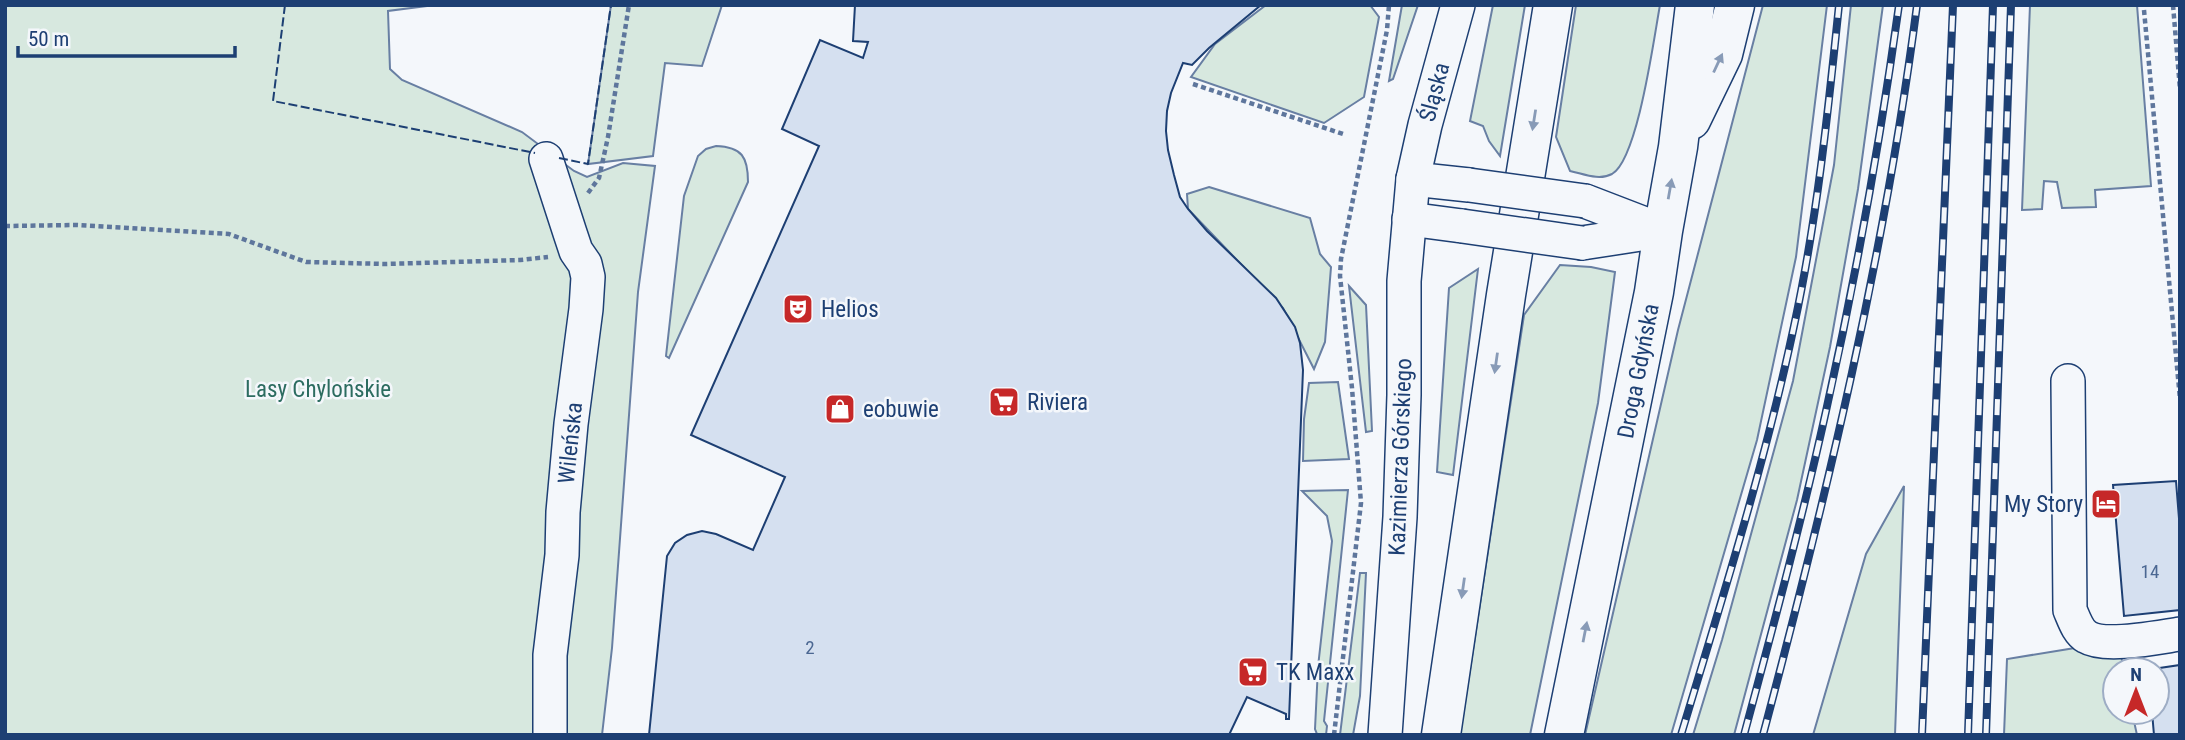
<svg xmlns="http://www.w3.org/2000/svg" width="2185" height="740" font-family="'Roboto Condensed',sans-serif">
	<rect width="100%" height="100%" fill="#f4f7fb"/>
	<g fill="#d7e8df" stroke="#687fa3" stroke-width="2">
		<path d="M5,5H435L388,11L390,69L402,80L522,132L574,171L587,177L623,163L655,166L638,292L612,648L602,735H5Z"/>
		<path d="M611,5H722L702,66L665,63L653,156L588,164Z"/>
		<path d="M1266,5H1370L1379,17L1364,97L1324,123L1191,77L1215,44Z"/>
		<path d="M1402,5H1418L1393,79L1389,81Z"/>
		<path d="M1493,5H1525L1500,156L1489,141L1483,126L1470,121Z"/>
		<path d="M1576,5H1660C1654,37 1638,159 1612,174C1599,181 1584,174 1570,171L1556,137Z"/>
		<path d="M1763,5H1827L1796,257L1757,440L1671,735H1585L1678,330Z"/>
		<path d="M1851,5H1883L1858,189L1830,347L1797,500L1734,735H1693L1722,640L1793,381L1834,165Z"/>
		<path d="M2030,5H2137L2151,186L2095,190L2096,207L2062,208L2057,182L2044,181L2042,209L2022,210Z"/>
		<path d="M716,146C742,147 748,157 748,182L669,358L666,356L684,196L698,156L706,149Z"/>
		<path d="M1209,187L1310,218L1320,254L1331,267L1325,342L1314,369L1283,308L1188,209L1187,194Z"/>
		<path d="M1560,265L1591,267L1615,272L1598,403L1530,735H1460L1524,315Z"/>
		<path d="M1478,269L1453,475L1437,472L1449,288Z"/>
		<path d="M1349,286L1366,305L1372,431L1366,432Z"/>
		<path d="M1338,382L1349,459L1303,461L1304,419L1309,383Z"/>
		<path d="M1904,486L1895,735H1813L1866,554Z"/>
		<path d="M1348,490L1324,721L1327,726L1326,735L1317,734L1315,729L1318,667L1332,541L1327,516L1302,491Z"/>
		<path d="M1360,573H1366L1360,696L1353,735H1340Z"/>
		<path d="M2118,641L2124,670H2115V712H2132L2137,735H2004L2007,659Z"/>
	</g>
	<g fill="#d5e0f0" stroke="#1d3f73" stroke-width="2">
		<path d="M855,5H1261L1209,48L1192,65L1183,63L1171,93L1167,111L1166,131L1168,150L1174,175L1180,197L1188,209L1207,231L1276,298L1295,327L1300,343L1303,370L1289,719H1286V714L1247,697L1229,735H649L667,556L675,543L687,535L702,531L716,534L753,550L785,477L691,435L819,146L782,129L820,40L863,58L868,42L853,41Z"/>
		<path d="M2176,481L2180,531V610L2124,616L2113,485Z"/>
		<path d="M2180,665V735H2154L2152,712H2157V670H2146Z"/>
	</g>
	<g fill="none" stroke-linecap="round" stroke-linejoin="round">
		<g stroke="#1d3f73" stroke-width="36">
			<g id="minor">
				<path d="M546,159L570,233L576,251L585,264L588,277L586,309L571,424L563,512L562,555L550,655V735"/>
				<path d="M1413,179L1469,185"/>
				<path d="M1585,201L1663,231"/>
				<path d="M1409,219L1462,226"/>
				<path d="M1582,243L1660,231"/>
				<path d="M2068,381L2070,610C2074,619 2078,632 2087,637C2105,648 2159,637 2180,634"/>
				<path d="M1385,735L1400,517L1404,395V281L1413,179L1425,125L1458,5"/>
			</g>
		</g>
		<g stroke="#1d3f73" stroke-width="41">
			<g id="major">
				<path d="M1691,120L1723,54L1735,5"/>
				<path d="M1441,735L1506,295L1553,5"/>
				<path d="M1564,735L1654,292L1663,231L1678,147L1695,5"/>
			</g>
		</g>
		<g stroke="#5e769c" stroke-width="4.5" stroke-dasharray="5 3.5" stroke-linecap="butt">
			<path d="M2173,5L2180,89"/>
			<path d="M2144,10L2180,399"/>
			<path d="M1193,84L1346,135"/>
			<path d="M588,193L599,178L608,137L629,5"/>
			<path d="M5,226L76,225L229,234L306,262L386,264L520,260L548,257"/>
			<path d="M1334,735L1361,503L1352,388L1340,276L1341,259L1387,30L1389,5"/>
		</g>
		<use href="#minor" stroke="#f4f7fb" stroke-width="33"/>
		<use href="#major" stroke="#f4f7fb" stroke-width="38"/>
		<g stroke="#1d3f73" stroke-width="8">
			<g id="rail">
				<path d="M1681,735C1722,599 1765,464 1794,326C1817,220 1828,112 1839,5"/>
				<path d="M1744,735C1773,627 1802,520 1826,411C1856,277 1880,142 1899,5"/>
				<path d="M1763,735C1827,494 1885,253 1917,5"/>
				<path d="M1922,735L1953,5"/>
				<path d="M1968,735L1993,5"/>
				<path d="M1986,735L2011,5"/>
			</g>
		</g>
		<use href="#rail" stroke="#f4f7fb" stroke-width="5" stroke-dasharray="16" stroke-linecap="butt"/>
		<g stroke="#1d3f73" stroke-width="36" stroke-linecap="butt">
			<g id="minor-bridge">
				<path d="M1469,185L1585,201"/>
				<path d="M1462,226L1582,243"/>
			</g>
		</g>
		<use href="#minor-bridge" stroke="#f4f7fb" stroke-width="33"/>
		<g stroke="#1d3f73" stroke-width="2" stroke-dasharray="9 3.5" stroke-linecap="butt">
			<path d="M285,5L273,101L535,153"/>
			<path d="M559,158L588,164L611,5"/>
		</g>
	</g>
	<defs><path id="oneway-solid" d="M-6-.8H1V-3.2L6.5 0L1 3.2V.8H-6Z" transform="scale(1.75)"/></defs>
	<g fill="#889bb7">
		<use href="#oneway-solid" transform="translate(1718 63) rotate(-65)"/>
		<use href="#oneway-solid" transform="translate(1534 120) rotate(99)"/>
		<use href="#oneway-solid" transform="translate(1670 189) rotate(-80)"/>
		<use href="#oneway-solid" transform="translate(1496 363) rotate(98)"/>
		<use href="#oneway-solid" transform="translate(1463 588) rotate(98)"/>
		<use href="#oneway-solid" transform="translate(1585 632) rotate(-79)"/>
	</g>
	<defs>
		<g id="theatre-square" transform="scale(1.575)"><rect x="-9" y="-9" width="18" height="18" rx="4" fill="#c62828" stroke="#f4f7fb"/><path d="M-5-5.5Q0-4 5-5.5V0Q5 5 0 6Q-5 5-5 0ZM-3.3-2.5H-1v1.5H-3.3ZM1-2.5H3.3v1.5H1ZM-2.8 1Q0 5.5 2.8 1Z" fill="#fff"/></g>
		<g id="supermarket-square" transform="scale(1.575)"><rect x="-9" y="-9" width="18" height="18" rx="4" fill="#c62828" stroke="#f4f7fb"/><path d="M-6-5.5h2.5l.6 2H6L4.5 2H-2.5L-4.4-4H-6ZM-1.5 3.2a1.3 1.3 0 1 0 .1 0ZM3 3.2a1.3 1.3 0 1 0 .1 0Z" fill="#fff"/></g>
		<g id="shop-square" transform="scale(1.575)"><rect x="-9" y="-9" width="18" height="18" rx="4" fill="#c62828" stroke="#f4f7fb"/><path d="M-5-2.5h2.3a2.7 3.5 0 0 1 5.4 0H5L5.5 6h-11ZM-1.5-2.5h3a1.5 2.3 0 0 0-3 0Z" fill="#fff"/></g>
		<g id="hotel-square" transform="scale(1.575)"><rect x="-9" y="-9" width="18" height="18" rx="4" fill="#c62828" stroke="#f4f7fb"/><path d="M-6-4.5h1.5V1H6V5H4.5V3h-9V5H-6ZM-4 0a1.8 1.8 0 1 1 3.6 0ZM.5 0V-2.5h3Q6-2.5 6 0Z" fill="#fff"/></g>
	</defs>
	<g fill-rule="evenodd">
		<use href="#theatre-square" x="798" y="309"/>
		<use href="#supermarket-square" x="1004" y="402"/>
		<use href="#shop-square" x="840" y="409"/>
		<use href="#hotel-square" x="2106" y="504"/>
		<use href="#supermarket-square" x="1253" y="672"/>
	</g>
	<g text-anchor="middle" stroke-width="5" stroke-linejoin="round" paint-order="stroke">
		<g font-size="19" fill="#4b6792">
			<text x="2150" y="578">14</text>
			<text x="810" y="654">2</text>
		</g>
		<g font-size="23" fill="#1d3f73" stroke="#f4f7fb">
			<text transform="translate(1434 92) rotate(-75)" y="8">Śląska</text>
			<text transform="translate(1638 371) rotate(-79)" y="8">Droga Gdyńska</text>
			<text transform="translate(570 443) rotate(-84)" y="8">Wileńska</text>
			<text transform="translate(1400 457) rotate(-88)" y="8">Kazimierza Górskiego</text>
		</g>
		<g font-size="23" fill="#1d3f73" stroke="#f4f7fb" text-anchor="start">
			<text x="821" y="317">Helios</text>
			<text x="1027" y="410">Riviera</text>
			<text x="863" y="417">eobuwie</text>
			<text x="2083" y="512" text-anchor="end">My Story</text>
			<text x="1276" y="680">TK Maxx</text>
		</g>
		<g font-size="23" fill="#2c6c60" stroke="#f4f7fb">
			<text x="318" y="397">Lasy Chylońskie</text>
		</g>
	</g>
	<rect width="2185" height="740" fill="none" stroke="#1d3f73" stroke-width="14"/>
	<g transform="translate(2136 691)"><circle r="33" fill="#f4f7fb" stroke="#9eadc5" stroke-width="2"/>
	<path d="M0-5L12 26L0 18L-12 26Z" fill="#c62828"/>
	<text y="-10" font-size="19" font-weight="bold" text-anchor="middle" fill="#1d3f73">N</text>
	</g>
	<path d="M18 46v10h217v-10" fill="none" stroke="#1d3f73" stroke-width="3.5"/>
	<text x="28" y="46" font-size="21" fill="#1d3f73" stroke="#f4f7fb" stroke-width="5" paint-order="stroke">50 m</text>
</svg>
